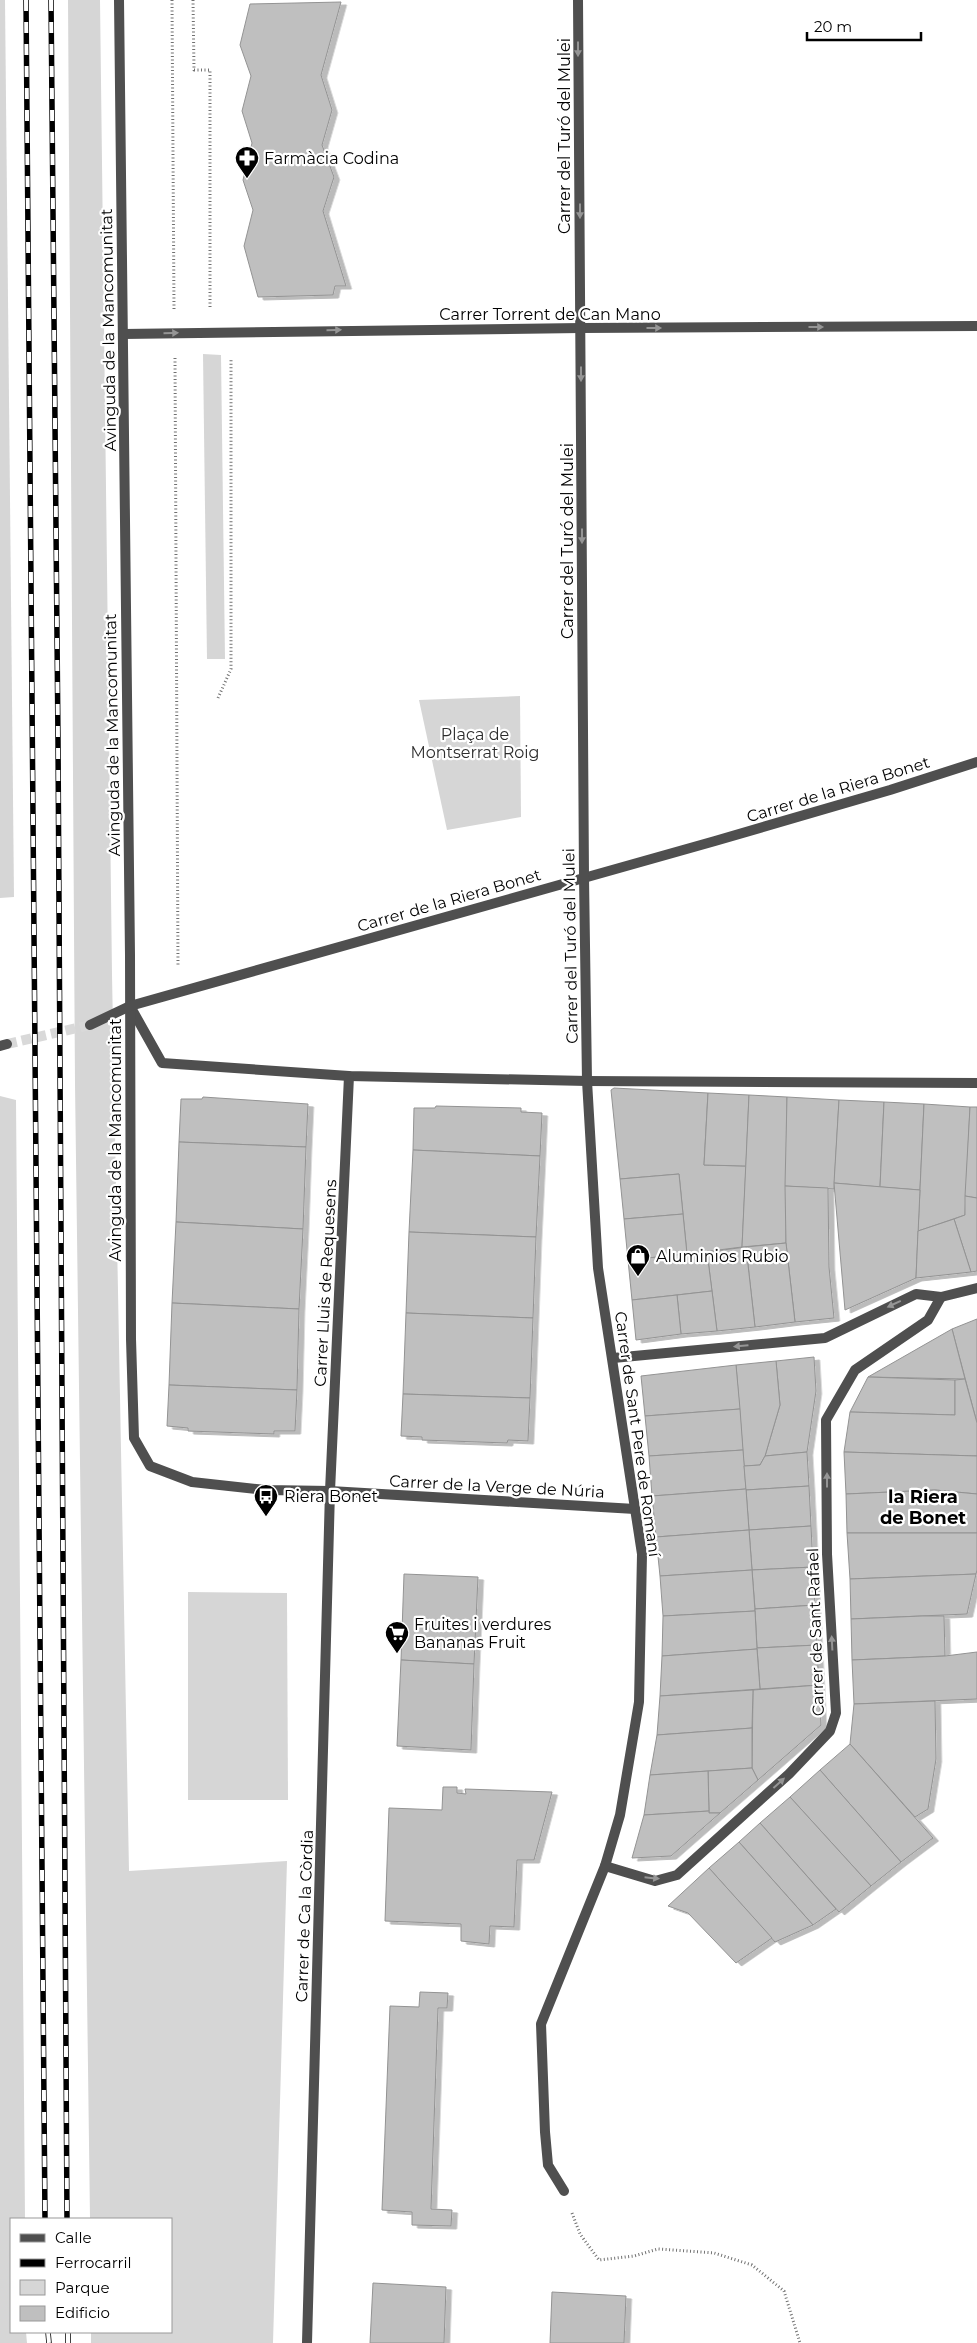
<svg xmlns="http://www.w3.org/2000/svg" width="977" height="2343" font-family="Montserrat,sans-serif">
	<defs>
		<filter id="shadow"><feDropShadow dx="5.5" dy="3" stdDeviation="0" flood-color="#0004"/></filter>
	</defs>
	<rect width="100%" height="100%" fill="#fff"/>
	<g fill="#d6d6d6">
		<path d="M0,0H5L14,897L0,898Z"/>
		<path d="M68,0H100L112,975L129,1871L287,1861L273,2343H91V2332H171V2219H90L75,1084Z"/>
		<path d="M203,354L221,355L225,659H207Z"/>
		<path d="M520,696L521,817L447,830L419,700Z"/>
		<path d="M0,1096L16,1100L25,2219H11V2332H26L27,2343H0Z"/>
		<path d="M188,1592L287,1593L288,1800H188Z"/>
	</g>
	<g fill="#bfbfbf" stroke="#939393" filter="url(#shadow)">
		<path d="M341,2L321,75L332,110L322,145L334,177L323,211L346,286H335L333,295L258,297L244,246L253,210L243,180L252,143L242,111L251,76L240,45L250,4Z"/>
		<path d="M614,1088L708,1093L704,1165L746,1166L742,1247L687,1254L679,1174L620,1179L611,1090Z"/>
		<path d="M708,1093L749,1095L746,1166L704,1165Z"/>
		<path d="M749,1095L787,1097L786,1243L742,1247Z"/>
		<path d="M203,1097L308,1104L306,1147L179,1142L181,1099H202Z"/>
		<path d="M787,1097L839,1100L834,1189L785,1186Z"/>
		<path d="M839,1100L884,1102L880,1187L834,1183Z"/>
		<path d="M884,1102L924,1104L920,1190L880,1187Z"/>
		<path d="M924,1104L970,1107L965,1215L918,1231Z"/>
		<path d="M436,1106L521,1108V1112L542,1113L540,1156L413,1150L414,1108H435Z"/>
		<path d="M970,1107H977V1198L965,1196Z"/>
		<path d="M179,1142L306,1147L303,1229L176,1222Z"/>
		<path d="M413,1150L540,1156L536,1237L409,1232Z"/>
		<path d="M679,1174L683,1214L624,1219L620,1179Z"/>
		<path d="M834,1183L920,1190L916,1278L845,1310Z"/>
		<path d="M785,1186L828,1188L829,1267L834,1318L795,1322L786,1243Z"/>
		<path d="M965,1196L977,1198V1271L971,1272L954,1219L965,1215Z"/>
		<path d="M683,1214L687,1254L628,1260L624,1219Z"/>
		<path d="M954,1219L971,1272L916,1278L918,1231Z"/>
		<path d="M176,1222L303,1229L299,1309L172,1303Z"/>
		<path d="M409,1232L536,1237L533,1318L406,1313Z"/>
		<path d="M786,1243L795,1322L755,1327L746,1247Z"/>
		<path d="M746,1247L755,1327L717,1331L707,1252Z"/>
		<path d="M707,1252L712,1291L632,1300L628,1260Z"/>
		<path d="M712,1291L717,1331L681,1334L677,1295Z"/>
		<path d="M677,1295L681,1334L636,1340L632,1300Z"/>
		<path d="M172,1303L299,1309L297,1390L169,1385Z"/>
		<path d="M406,1313L533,1318L530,1398L403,1394Z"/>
		<path d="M977,1319V1423L952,1329Z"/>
		<path d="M952,1329L965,1379L868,1377Z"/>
		<path d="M814,1357L816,1391L807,1452L765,1456L780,1405L776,1361Z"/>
		<path d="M776,1361L780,1405L765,1456L760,1465L744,1466L736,1365Z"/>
		<path d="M736,1365L740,1409L645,1416L641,1376Z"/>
		<path d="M868,1377L955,1380V1415L850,1412Z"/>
		<path d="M965,1379L977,1423V1456L844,1452L850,1412L955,1415V1380Z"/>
		<path d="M169,1385L297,1390L295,1431H274V1434L188,1431V1428L167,1426Z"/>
		<path d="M403,1394L530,1398L528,1441L508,1440L507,1443L422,1440V1437L401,1436Z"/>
		<path d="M740,1409L743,1450L649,1456L645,1416Z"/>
		<path d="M743,1450L746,1489L652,1496L649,1456Z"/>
		<path d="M807,1452L809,1486L746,1490L744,1466L760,1465L765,1456Z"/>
		<path d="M844,1452L977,1456V1494L935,1490L846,1494Z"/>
		<path d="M809,1486L811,1526L749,1530L746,1490Z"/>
		<path d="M746,1489L749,1530L656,1537L652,1496Z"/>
		<path d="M935,1490L977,1494V1533H847L846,1494Z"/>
		<path d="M811,1526L813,1567L752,1570L749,1530Z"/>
		<path d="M749,1530L752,1570L660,1576L656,1537Z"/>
		<path d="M847,1533H977V1570L976,1574L850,1579Z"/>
		<path d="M813,1567L815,1605L755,1609L752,1570Z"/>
		<path d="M752,1570L755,1611L663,1616L660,1576Z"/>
		<path d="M404,1574L478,1577L474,1664L401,1660Z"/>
		<path d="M976,1574L967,1614L851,1619L850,1579Z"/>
		<path d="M815,1605L817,1645L757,1648L755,1609Z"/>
		<path d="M755,1611L757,1649L662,1656L663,1616Z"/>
		<path d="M922,1616H944L945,1656L852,1660L851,1619Z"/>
		<path d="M817,1645L819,1685L760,1689L757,1648Z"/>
		<path d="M757,1649L760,1689L660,1696L662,1656Z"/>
		<path d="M977,1652V1699L854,1704L852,1660L945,1656Z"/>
		<path d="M401,1660L474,1664L471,1750L397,1746Z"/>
		<path d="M819,1685L821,1725L758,1780L752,1768L753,1690Z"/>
		<path d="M753,1690L752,1728L657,1735L660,1696Z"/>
		<path d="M935,1701L936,1759L928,1809L915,1817L850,1744L854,1704Z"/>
		<path d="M752,1728V1768L650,1775L657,1735Z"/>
		<path d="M850,1744L933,1838L901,1862L820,1770Z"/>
		<path d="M752,1768L758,1780L720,1813H709L708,1771Z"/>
		<path d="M820,1770L901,1862L871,1886L790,1797Z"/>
		<path d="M708,1771L709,1811L644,1815L650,1775Z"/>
		<path d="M443,1787H457V1793L466,1794L465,1789L552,1792L534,1860H517L514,1927L490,1926L489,1944L461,1941V1924L385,1921L389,1808L442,1810Z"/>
		<path d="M790,1797L871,1886L839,1912L760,1823Z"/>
		<path d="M709,1811V1813H720L671,1856L632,1858L644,1815Z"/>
		<path d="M760,1823L836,1909L813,1925L739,1842Z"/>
		<path d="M739,1842L813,1925L775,1942L709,1868Z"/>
		<path d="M709,1868L772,1938L736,1963L688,1913L668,1906Z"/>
		<path d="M420,1992L448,1993L447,2008H438L431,2209L452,2210L451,2226L412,2225V2212L382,2210L390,2006L419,2007Z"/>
		<path d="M373,2283L446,2287L444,2343H370Z"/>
		<path d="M552,2292L626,2296L624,2343H550Z"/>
	</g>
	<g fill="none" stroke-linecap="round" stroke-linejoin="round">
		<path stroke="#d9d9d9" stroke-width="10" stroke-dasharray="10 5" stroke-linecap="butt" d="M7,1044L90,1025"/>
		<g stroke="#717171" stroke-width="3" stroke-dasharray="1 2.5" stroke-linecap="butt">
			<path d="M172,0L174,309"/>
			<path d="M193,0L194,70H210V308"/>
			<path d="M175,358L178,967"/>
			<path d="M218,698L231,669V358"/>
			<path d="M572,2213L580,2234L599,2260L634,2256L658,2249L714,2253L752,2265L784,2291L800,2343"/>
		</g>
		<path stroke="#4f4f4f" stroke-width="10" d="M130,1006L162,1063L349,1076L587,1081L977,1083"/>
		<g stroke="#4f4f4f" stroke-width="10">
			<path d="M119,0L130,955L131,1339L134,1438L150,1466L192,1482L266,1490L330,1491L635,1509"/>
			<path d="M123,334L581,328L977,326"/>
			<path d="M90,1025L130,1006L715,841L890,790L977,762"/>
			<path d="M0,1046L7,1044"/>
			<path d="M613,1358L825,1338L916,1294L941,1297L977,1288"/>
			<path d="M605,1866L655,1881L677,1875L789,1774L830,1731L836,1713L827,1554L826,1420L855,1370L928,1320L941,1297"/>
			<path d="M564,2191L548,2165L545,2132L541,2024L605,1866L620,1815L639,1702L642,1554L598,1268L587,1081L584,877L578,0"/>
			<path d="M307,2343L330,1491L349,1076"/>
		</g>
		<g stroke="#000" stroke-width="5.5">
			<g id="rail">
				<path d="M26,0L45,2219"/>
				<path d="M51,0L58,740L67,2219"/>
				<path d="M48,2332L49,2343"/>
				<path d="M68,2332V2343"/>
			</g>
		</g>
		<use href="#rail" stroke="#fff" stroke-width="4" stroke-dasharray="11" stroke-linecap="butt"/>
	</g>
	<defs><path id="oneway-solid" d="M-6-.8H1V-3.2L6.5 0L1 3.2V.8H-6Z" transform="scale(1.25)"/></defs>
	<g fill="#959595">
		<use href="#oneway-solid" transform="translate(578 49) rotate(90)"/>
		<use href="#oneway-solid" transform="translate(580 211) rotate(90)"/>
		<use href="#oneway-solid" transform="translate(816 327)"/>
		<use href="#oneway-solid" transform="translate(654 328)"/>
		<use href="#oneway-solid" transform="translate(334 330) rotate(-1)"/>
		<use href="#oneway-solid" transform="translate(171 333) rotate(-2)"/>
		<use href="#oneway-solid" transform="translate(581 374) rotate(90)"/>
		<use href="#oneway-solid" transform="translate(582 536) rotate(90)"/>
		<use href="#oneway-solid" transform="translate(894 1304) rotate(155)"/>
		<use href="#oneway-solid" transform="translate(741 1346) rotate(175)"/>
		<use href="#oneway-solid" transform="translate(827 1480) rotate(-90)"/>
		<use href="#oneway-solid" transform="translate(832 1643) rotate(-93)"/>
		<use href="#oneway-solid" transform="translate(779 1783) rotate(-42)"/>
		<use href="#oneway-solid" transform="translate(652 1878) rotate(6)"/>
	</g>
	<defs>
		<g id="pharmacy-pin" transform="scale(1.25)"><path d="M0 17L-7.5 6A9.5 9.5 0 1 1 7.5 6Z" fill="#000" stroke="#fff"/><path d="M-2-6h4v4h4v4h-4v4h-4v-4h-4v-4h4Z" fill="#fff"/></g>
		<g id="shop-pin" transform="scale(1.25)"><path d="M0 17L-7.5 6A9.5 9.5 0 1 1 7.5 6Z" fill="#000" stroke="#fff"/><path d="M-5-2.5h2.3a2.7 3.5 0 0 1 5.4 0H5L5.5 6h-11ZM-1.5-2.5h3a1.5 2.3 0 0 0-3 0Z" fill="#fff"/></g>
		<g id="bus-pin" transform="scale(1.25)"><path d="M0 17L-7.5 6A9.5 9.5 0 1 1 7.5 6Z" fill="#000" stroke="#fff"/><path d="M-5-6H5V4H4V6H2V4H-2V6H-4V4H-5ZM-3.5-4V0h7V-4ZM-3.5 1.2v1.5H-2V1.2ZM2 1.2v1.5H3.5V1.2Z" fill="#fff"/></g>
		<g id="supermarket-pin" transform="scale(1.25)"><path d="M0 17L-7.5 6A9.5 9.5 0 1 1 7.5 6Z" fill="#000" stroke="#fff"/><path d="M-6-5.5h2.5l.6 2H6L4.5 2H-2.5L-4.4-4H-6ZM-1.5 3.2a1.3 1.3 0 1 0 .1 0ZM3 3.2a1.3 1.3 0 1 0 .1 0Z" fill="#fff"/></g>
	</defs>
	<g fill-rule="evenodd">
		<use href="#pharmacy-pin" x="247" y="158"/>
		<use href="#shop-pin" x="638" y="1256"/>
		<use href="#bus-pin" x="266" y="1496"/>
		<use href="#supermarket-pin" x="397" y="1633"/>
	</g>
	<g text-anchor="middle" stroke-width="4.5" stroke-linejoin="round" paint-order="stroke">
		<g font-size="16" fill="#000" stroke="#fff">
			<text transform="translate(564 136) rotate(-90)" y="6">Carrer del Turó del Mulei</text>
			<text x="550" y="320">Carrer Torrent de Can Mano</text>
			<text transform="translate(108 330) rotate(-91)" y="6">Avinguda de la Mancomunitat</text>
			<text transform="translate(567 541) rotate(-90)" y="6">Carrer del Turó del Mulei</text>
			<text transform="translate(112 735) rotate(-91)" y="6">Avinguda de la Mancomunitat</text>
			<text transform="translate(838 789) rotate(-17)" y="6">Carrer de la Riera Bonet</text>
			<text transform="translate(449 900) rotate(-16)" y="6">Carrer de la Riera Bonet</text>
			<text transform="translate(570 946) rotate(-91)" y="6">Carrer del Turó del Mulei</text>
			<text transform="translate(115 1140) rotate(-90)" y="6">Avinguda de la Mancomunitat</text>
			<text transform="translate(325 1283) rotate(-87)" y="6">Carrer Lluis de Requesens</text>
			<text transform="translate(638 1434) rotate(82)" y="6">Carrer de Sant Pere de Romaní</text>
			<text transform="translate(497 1486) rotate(3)" y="6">Carrer de la Verge de Núria</text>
			<text transform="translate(815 1632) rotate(-92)" y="6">Carrer de Sant Rafael</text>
			<text transform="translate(304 1916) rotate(-88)" y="6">Carrer de Ca la Còrdia</text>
		</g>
		<g font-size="16" fill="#000" stroke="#fff" text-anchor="start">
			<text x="264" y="164">Farmàcia Codina</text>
			<text x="656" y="1262">Aluminios Rubio</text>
			<text x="284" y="1502">Riera Bonet</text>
			<text x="414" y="1630">Fruites i verdures<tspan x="414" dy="18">Bananas Fruit</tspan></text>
		</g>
		<g font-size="16" fill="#2d2d2d" stroke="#fff">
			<text x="475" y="740">Plaça de<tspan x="475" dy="18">Montserrat Roig</tspan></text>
		</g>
		<g font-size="18" font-weight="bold" fill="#000" stroke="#fff">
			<text x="923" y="1503">la Riera<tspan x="923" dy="21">de Bonet</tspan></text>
		</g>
	</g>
	<rect x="10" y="2218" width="162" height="115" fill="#ffffff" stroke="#999999"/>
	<rect x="20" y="2234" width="25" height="8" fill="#4f4f4f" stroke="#999999"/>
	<text x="55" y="2243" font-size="15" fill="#000000">Calle</text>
	<rect x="20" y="2259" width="25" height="8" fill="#000000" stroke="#999999"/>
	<text x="55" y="2268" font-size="15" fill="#000000">Ferrocarril</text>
	<rect x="20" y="2280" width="25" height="15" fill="#d6d6d6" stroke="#999999"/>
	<text x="55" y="2293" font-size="15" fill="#000000">Parque</text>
	<rect x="20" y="2306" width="25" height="15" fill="#bfbfbf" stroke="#999999"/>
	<text x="55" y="2318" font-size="15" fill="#000000">Edificio</text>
	<path d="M807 32v8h114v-8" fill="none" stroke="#000000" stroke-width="2.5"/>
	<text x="814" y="32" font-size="15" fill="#000000" stroke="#ffffff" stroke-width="4" paint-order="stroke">20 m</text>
</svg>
